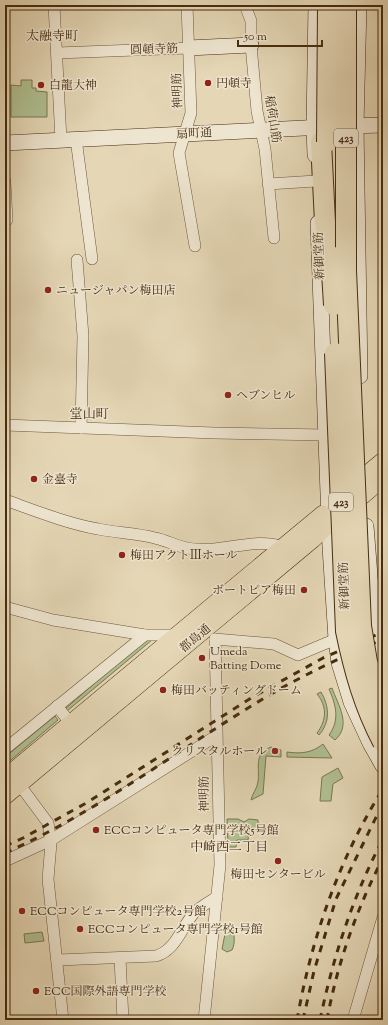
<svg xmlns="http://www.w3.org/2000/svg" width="388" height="1025" font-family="'Sorts Mill Goudy','Noto Serif JP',serif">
	<rect width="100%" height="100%" fill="#e5d7b6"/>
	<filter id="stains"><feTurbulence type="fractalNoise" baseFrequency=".005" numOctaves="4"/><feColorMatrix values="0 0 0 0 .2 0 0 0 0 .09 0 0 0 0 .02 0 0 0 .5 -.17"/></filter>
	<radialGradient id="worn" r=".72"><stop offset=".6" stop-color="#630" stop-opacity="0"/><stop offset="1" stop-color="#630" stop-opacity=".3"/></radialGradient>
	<g fill="#b0bf91" stroke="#7b7650">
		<path d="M21,80H32V88H36V91L47,92V117H11V85L21,86Z"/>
		<path d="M152,640L67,711L65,709L143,641Z"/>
		<path d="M332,688C338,705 352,725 335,740L329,735C340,720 336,705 329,689Z"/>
		<path d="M321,692C329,706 331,721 319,735L317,733C327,720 327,706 317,694Z"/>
		<path d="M55,716L58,720L5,765V757Z"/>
		<path d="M323,744L332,758L287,757V752C301,754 312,753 323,744Z"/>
		<path d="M271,747L281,750V757L266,756L263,794L251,800C252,794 257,789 258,782C260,767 253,754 271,747Z"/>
		<path d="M338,768L343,778L333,784L331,801H320L322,777Z"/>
		<path d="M227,819H238L244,822L249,819L258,820V829L249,828L248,840H237L236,847H228Z"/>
		<path d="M227,924L231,925C234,932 236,942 232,950L227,952L222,949Z"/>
		<path d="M42,932L44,941L25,943L24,934Z"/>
	</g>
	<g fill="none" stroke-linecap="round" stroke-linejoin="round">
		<g stroke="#6e5739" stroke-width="12">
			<g id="street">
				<path d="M54,5L61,140"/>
				<path d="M187,5L191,113L179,153L195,246"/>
				<path d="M245,5L251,21V45L257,111L265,149L274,238"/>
				<path d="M57,53L188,48"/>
				<path d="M76,139L92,259"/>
				<path d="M5,182L7,220"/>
				<path d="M268,184L316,181"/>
				<path d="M77,260L83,336L81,428"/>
				<path d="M5,425L214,433L326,435"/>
				<path d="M5,500C36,511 66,523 98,529C117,533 137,533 155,538C166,540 176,546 187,548C220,555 252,536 284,547"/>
				<path d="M5,607L53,620L145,635"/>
				<path d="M215,639L274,644L298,655L336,639"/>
				<path d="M57,706L71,724"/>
				<path d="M5,749L145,635H177"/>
				<path d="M19,784L48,823L51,843L48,879L63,1020"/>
				<path d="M5,861L51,840L216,736"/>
				<path d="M120,958L123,1020"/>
				<path d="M58,960L156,956C176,950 181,928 194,913C200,907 209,902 217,897"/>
				<path d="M204,1020L220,865L215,639"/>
				<path d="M353,1020L383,917"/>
			</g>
		</g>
		<g stroke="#462c0f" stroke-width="16">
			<g id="secondary">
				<path d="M359,5L356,126L360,376"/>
				<path d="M188,48L251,45"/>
				<path d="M348,126L383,125"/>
				<path d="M5,143L324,127"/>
				<path d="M315,155L314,127L316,5"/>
				<path d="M318,223L330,547L336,639L339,663L351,702L370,743L383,766"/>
				<path d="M366,526L374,625L383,671"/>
			</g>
		</g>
		<g stroke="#462c0f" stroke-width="18">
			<g id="primary">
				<path d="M348,490L383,461"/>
				<path d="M5,778L323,514"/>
				<path d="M5,796L313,539L330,523L383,478"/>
			</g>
		</g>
		<g stroke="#462c0f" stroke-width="22">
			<path id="highway" d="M321,142L325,222L331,256"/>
		</g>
		<use href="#street" stroke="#eee5d0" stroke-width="11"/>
		<use href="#secondary" stroke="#eee5d0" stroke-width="15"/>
		<use href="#primary" stroke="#e5d7b6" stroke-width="17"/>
		<use href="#highway" stroke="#e5d7b6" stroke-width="20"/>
		<g stroke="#462c0f" stroke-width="3" stroke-dasharray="7 7" stroke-linecap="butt">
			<path d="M5,846L23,838L88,802L251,698L323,658L383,632"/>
			<path d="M5,853C93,814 171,755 253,705C294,679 338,659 383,639"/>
			<path d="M297,1020C311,940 339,858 383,789"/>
			<path d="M303,1020L314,971L336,899L383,803"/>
			<path d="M320,1020C333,957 353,896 383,839"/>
			<path d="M327,1020C337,964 357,908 383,858"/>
		</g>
		<g stroke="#462c0f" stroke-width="22" stroke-linecap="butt">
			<g id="highway-bridge">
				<path d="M346,5V270L361,626L367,662L383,708"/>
				<path d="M327,142L328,5"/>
				<path d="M331,256L334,305"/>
				<path d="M335,353L346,631C354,670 364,706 383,742"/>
			</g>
		</g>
		<use href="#highway-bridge" stroke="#e5d7b6" stroke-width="20"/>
	</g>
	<g fill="#8f2418" stroke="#eee5d0" stroke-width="1.5">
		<circle cx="208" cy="83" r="4"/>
		<circle cx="41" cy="85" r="4"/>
		<circle cx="48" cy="290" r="4"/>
		<circle cx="228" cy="395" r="4"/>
		<circle cx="34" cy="479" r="4"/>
		<circle cx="122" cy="555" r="4"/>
		<circle cx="304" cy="590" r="4"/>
		<circle cx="202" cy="658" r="4"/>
		<circle cx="163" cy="690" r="4"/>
		<circle cx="275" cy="751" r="4"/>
		<circle cx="96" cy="830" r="4"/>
		<circle cx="278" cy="861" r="4"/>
		<circle cx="22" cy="911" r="4"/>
		<circle cx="80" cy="929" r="4"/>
		<circle cx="36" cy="991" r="4"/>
	</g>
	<g text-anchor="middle" stroke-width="3" stroke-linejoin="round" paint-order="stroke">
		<g fill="#eee5d0" stroke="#786449" stroke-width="1">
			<rect x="334" y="129" width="24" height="18" rx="3"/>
			<rect x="329" y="493" width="24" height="18" rx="3"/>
		</g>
		<g font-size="11" font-weight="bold" fill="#462c0f">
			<text x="346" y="142">423</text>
			<text x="341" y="506">423</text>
		</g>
		<g font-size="12" fill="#462c0f" stroke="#eee5d0">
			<text transform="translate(154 49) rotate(-2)" y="4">圓頓寺筋</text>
			<text transform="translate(177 91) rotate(-92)" y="4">神明筋</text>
			<text transform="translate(273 119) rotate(81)" y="4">稲荷山筋</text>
			<text transform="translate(194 133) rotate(-3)" y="4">扇町通</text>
			<text transform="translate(319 256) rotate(-92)" y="4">新御堂筋</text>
			<text transform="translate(344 586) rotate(-92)" y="4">新御堂筋</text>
			<text transform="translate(195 638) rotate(-40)" y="4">都島通</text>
			<text transform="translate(204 794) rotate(-91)" y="4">神明筋</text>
		</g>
		<g font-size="12" fill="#462c0f" stroke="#eee5d0" text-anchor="start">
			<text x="216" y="87">円頓寺</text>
			<text x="49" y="89">白龍大神</text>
			<text x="56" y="294">ニュージャパン梅田店</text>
			<text x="236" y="399">ヘブンヒル</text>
			<text x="42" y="483">金臺寺</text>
			<text x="130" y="559">梅田アクトⅢホール</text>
			<text x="296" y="594" text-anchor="end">ボートピア梅田</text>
			<text x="210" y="655">Umeda<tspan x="210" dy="14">Batting Dome</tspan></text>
			<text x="171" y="694">梅田バッティングドーム</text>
			<text x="267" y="755" text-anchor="end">クリスタルホール</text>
			<text x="104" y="834">ECCコンピュータ専門学校5号館</text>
			<text x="278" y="878" text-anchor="middle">梅田センタービル</text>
			<text x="30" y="915">ECCコンピュータ専門学校2号館</text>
			<text x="88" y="933">ECCコンピュータ専門学校1号館</text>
			<text x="44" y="995">ECC国際外語専門学校</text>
		</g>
		<g font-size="13" fill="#462c0f" stroke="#eee5d0">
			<text x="52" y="40">太融寺町</text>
			<text x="89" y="418">堂山町</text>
			<text x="229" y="851">中崎西二丁目</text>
		</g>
	</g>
	<rect width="388" height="1025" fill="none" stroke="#e5d7b6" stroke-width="20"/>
	<rect x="6" y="6" width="376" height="1013" fill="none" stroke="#462c0f" stroke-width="2"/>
	<rect x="10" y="10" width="368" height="1005" fill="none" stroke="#462c0f"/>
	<path d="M238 40v6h84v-6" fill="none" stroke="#462c0f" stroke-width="2"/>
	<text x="244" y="40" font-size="12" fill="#462c0f" stroke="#eee5d0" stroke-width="3" paint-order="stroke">50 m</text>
	<rect width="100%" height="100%" filter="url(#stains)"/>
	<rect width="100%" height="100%" fill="url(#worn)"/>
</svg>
